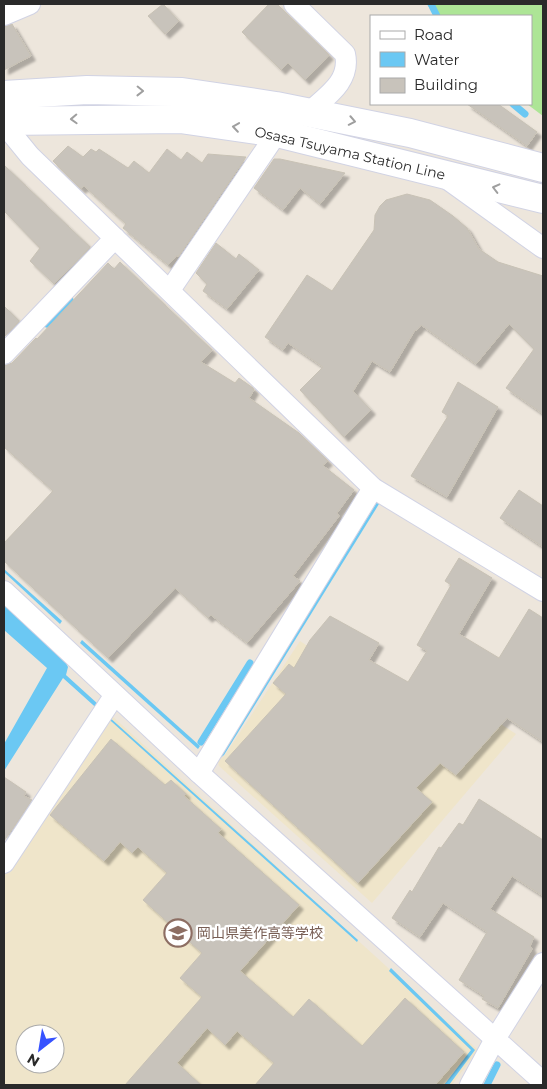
<svg xmlns="http://www.w3.org/2000/svg" width="547" height="1089" font-family="Montserrat,'Noto Sans JP',sans-serif">
	<defs>
		<filter id="shadow"><feDropShadow dx="4.5" dy="4.5" stdDeviation="1" flood-color="#0004"/></filter>
	</defs>
	<rect width="100%" height="100%" fill="#ede6dc"/>
	<g fill="#efe5ca" fill-rule="evenodd">
		<path d="M300,641L418,719L440,684L516,734L372,903L219,766L218,761L225,755Z"/>
		<path d="M110,714L478,1050L452,1085H4V873ZM25,1034H55V1064H25Z"/>
	</g>
	<path fill="#ade596" d="M427,4H543V116L527,104H531V16H435Z"/>
	<g fill="#6bc8f3">
		<path d="M377,502L379,504L224,755L218,760Z"/>
		<path d="M4,569L62,621L60,624L4,572Z"/>
		<path d="M4,605L65,661L68,667L66,675L109,714L108,716L358,940L357,942L63,678L4,771V744L47,668L4,630Z"/>
		<path d="M82,640L200,746L198,749L80,643Z"/>
		<path d="M391,968L475,1050L449,1085H444L471,1050L389,971Z"/>
	</g>
	<g fill="none" stroke-linecap="round" stroke-linejoin="round">
		<g stroke="#6bc8f3" stroke-width="7">
			<path d="M431,4L437,16"/>
			<path d="M513,104L525,114"/>
			<path d="M47,324L70,300"/>
			<path d="M201,742L250,663"/>
			<path d="M487,1085L497,1065"/>
		</g>
	</g>
	<g fill="#c8c3bb" stroke="#c8c2b5" filter="url(#shadow)">
		<path d="M163,4L179,21L165,34L148,16Z"/>
		<path d="M269,4H277L329,55L305,80L288,63L281,70L242,32Z"/>
		<path d="M12,24L31,56L4,70V27Z"/>
		<path d="M467,104H498L537,132L527,146Z"/>
		<path d="M68,146L83,157L91,149L96,152L99,149L128,168L134,161L149,173L167,149L181,160L187,152L202,163L208,154L246,157L178,257L177,255L168,265L123,228L126,224L84,186L81,189L53,161Z"/>
		<path d="M274,159H280L345,173L320,204L300,188L283,210L254,188Z"/>
		<path d="M4,165L90,247L54,284L30,261L40,248L4,211Z"/>
		<path d="M407,194L430,200L453,216L467,228L479,249L498,262L543,276V414L506,388L534,349L509,324L476,364L421,325L416,331L415,330L390,372L372,361L353,391L371,410L344,437L300,390L323,367L288,343L283,350L265,337L307,275L332,291L374,230L375,215L380,206L386,200Z"/>
		<path d="M216,243L236,259L239,254L259,270L227,309L203,291L207,284L196,273Z"/>
		<path d="M120,262L212,350L201,362L235,383L239,378L253,388L254,390L249,398L299,433L328,461L323,465L326,468L354,490L337,513L339,516L293,576L300,581L247,643L211,615L208,618L175,588L108,658L4,561V543L53,491L4,447V366L12,363L36,338L37,339L108,263L114,269Z"/>
		<path d="M4,306L19,321L4,337Z"/>
		<path d="M458,382L498,407L447,497L411,476L448,416L442,412Z"/>
		<path d="M519,490L543,506V547L500,518Z"/>
		<path d="M459,558L492,578L459,634L499,658L529,609L543,618V742L507,718L456,775L440,763L416,788L432,802L358,883L225,761L286,694L273,683L289,664L294,668L310,640L330,616L379,643L369,660L408,682L427,651L417,645L451,585L445,581Z"/>
		<path d="M111,739L165,785L171,780L186,794L184,796L221,829L218,833L299,905L240,971L293,1017L309,999L362,1046L405,998L464,1052L435,1085H255L274,1063L237,1031L225,1045L207,1028L177,1063L201,1085H125L202,997L180,978L202,953L143,900L167,873L138,847L132,853L120,842L104,861L50,815Z"/>
		<path d="M4,777L26,792L24,796L32,800L4,841Z"/>
		<path d="M479,799L543,840V896L512,876L490,909L534,937L530,946L532,949L498,1008L482,999L484,996L459,980L487,932L443,903L420,937L392,918L410,890L412,892L439,847L441,848L459,823L463,825Z"/>
	</g>
	<g fill="none" stroke-linecap="round" stroke-linejoin="round">
		<g stroke="#d1d3e4" stroke-width="22">
			<g id="minor">
				<path d="M294,4L345,54C351,81 327,96 309,112"/>
				<path d="M4,15L30,4"/>
				<path d="M4,124L30,156L373,488L543,591"/>
				<path d="M447,179L543,248"/>
				<path d="M170,290L277,133"/>
				<path d="M4,354L115,238"/>
				<path d="M4,591L199,773L543,1082"/>
				<path d="M199,773L373,488"/>
				<path d="M4,863L114,696"/>
				<path d="M470,1085L495,1039L543,963"/>
			</g>
		</g>
		<g stroke="#d1d3e4" stroke-width="30">
			<g id="secondary">
				<path d="M4,95L87,90L182,92L276,106L410,133L543,168"/>
				<path d="M4,121L180,119L277,133L543,199"/>
			</g>
		</g>
		<use href="#minor" stroke="#fff" stroke-width="20"/>
		<use href="#secondary" stroke="#fff" stroke-width="28"/>
	</g>
	<defs><path id="oneway-chevron" d="M-2-3.5L2.5 0L-2 3.5" fill="none" stroke-width="1.6" stroke-linecap="round" stroke-linejoin="round" transform="scale(1.25)"/></defs>
	<g stroke="#9f9f9f">
		<use href="#oneway-chevron" transform="translate(140 91) rotate(1)"/>
		<use href="#oneway-chevron" transform="translate(74 119) rotate(178)"/>
		<use href="#oneway-chevron" transform="translate(352 121) rotate(11)"/>
		<use href="#oneway-chevron" transform="translate(236 127) rotate(-172)"/>
		<use href="#oneway-chevron" transform="translate(496 188) rotate(-166)"/>
	</g>
	<defs>
		<g id="school-ring" transform="scale(1.4375)"><circle r="9.5" fill="#fff" stroke="#8d6e63" stroke-width="1.5"/><path d="M0-5L7-2L0 1L-7-2ZM-4 1L0 2.5L4 1V4Q0 6-4 4Z" fill="#8d6e63"/></g>
	</defs>
	<g fill-rule="evenodd">
		<use href="#school-ring" x="178" y="933"/>
	</g>
	<g text-anchor="middle" stroke-width="4.5" stroke-linejoin="round" paint-order="stroke">
		<g font-size="14" fill="#2a2a2a" stroke="#fff">
			<text transform="translate(350 153) rotate(13)" y="5">Osasa Tsuyama Station Line</text>
		</g>
		<g font-size="14" fill="#785e54" stroke="#fff" text-anchor="start">
			<text x="197" y="938">岡山県美作高等学校</text>
		</g>
	</g>
	<rect width="547" height="1089" fill="none" stroke="#2a2a2a" stroke-width="10"/>
	<rect x="370" y="15" width="162" height="90" fill="#ffffff" stroke="#aaaaaa"/>
	<rect x="380" y="31" width="25" height="8" fill="#ffffff" stroke="#aaaaaa"/>
	<text x="414" y="40" font-size="15" fill="#2a2a2a">Road</text>
	<rect x="380" y="52" width="25" height="15" fill="#6bc8f3" stroke="#aaaaaa"/>
	<text x="414" y="65" font-size="15" fill="#2a2a2a">Water</text>
	<rect x="380" y="78" width="25" height="15" fill="#c8c3bb" stroke="#aaaaaa"/>
	<text x="414" y="90" font-size="15" fill="#2a2a2a">Building</text>
	<g transform="translate(40 1049) rotate(211)"><circle r="24" fill="#ffffff" stroke="#aaaaaa"/>
	<path d="M0-4L9 19L0 12L-9 19Z" fill="#3652ff"/>
	<text y="-8" font-size="14" font-weight="bold" text-anchor="middle" fill="#2a2a2a">N</text>
	</g>
</svg>
